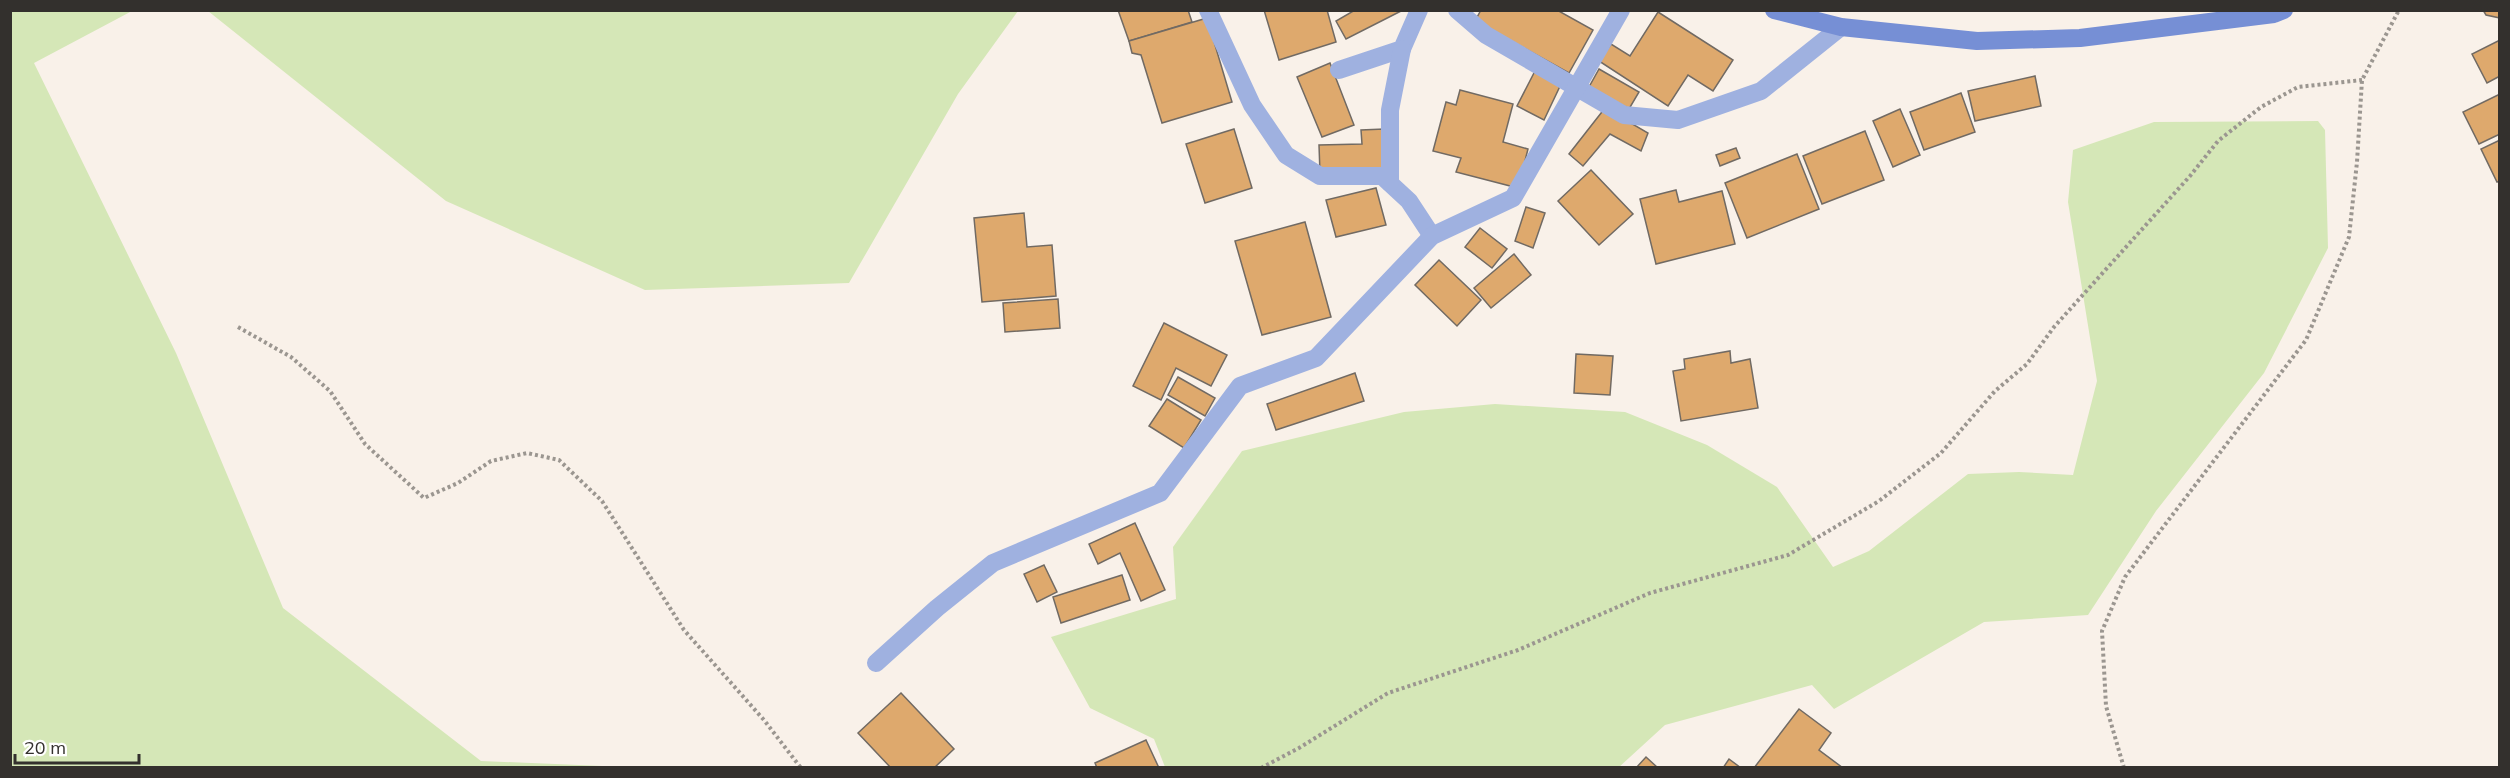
<svg xmlns="http://www.w3.org/2000/svg" width="2510" height="778" font-family="Mulish,sans-serif">
	<rect width="100%" height="100%" fill="#f9f1e9"/>
	<g fill="#d5e7b7">
		<path d="M10,11H132L34,63L176,353L283,608L481,761L626,767H11Z"/>
		<path d="M208,11H1018L958,94L849,283L645,290L446,201Z"/>
		<path d="M2318,121L2325,130L2328,248L2264,373L2156,511L2088,615L1984,622L1834,709L1812,685L1665,725L1618,768L1165,767L1154,739L1090,708L1051,637L1176,599L1173,547L1242,451L1404,412L1495,404L1625,412L1707,445L1777,487L1833,567L1869,551L1968,474L2019,472L2073,475L2097,381L2068,202L2073,150L2154,122Z"/>
	</g>
	<g fill="#dea96d" stroke="#716a63" stroke-width="1.5">
		<path d="M1118,10H1188L1192,22L1129,41Z"/>
		<path d="M1264,10H1327L1336,42L1279,60Z"/>
		<path d="M1355,10H1403L1346,39L1336,21Z"/>
		<path d="M1481,10H1557L1593,30L1569,73L1475,21Z"/>
		<path d="M2483,10H2500V18L2486,15Z"/>
		<path d="M1658,12L1733,60L1713,91L1688,75L1668,106L1599,61L1611,44L1630,56Z"/>
		<path d="M1207,18L1232,102L1162,123L1141,55L1132,53L1129,41Z"/>
		<path d="M2500,40V76L2487,83L2472,54Z"/>
		<path d="M1330,63L1354,125L1322,137L1297,77Z"/>
		<path d="M1599,69L1639,92L1629,109L1589,87Z"/>
		<path d="M1535,71L1561,84L1544,120L1517,106Z"/>
		<path d="M2035,76L2041,106L1975,121L1968,91Z"/>
		<path d="M1460,90L1513,104L1503,142L1528,149L1518,188L1456,172L1461,158L1433,151L1446,102L1456,105Z"/>
		<path d="M1961,93L1975,132L1924,150L1910,112Z"/>
		<path d="M2500,94V134L2479,144L2463,112Z"/>
		<path d="M1605,108L1648,133L1641,151L1610,134L1583,166L1569,154Z"/>
		<path d="M1900,109L1920,155L1893,167L1873,121Z"/>
		<path d="M1234,129L1252,188L1205,203L1186,144Z"/>
		<path d="M1384,129L1386,171L1320,173L1319,145L1362,144L1361,130Z"/>
		<path d="M1865,131L1884,180L1822,204L1803,156Z"/>
		<path d="M2500,140V181L2497,182L2481,149Z"/>
		<path d="M1736,148L1740,158L1720,166L1716,155Z"/>
		<path d="M1797,154L1819,209L1747,238L1725,183Z"/>
		<path d="M1591,170L1633,214L1599,245L1558,201Z"/>
		<path d="M1376,188L1386,225L1336,237L1326,200Z"/>
		<path d="M1676,190L1679,202L1722,191L1735,244L1656,264L1640,199Z"/>
		<path d="M1526,207L1545,213L1533,248L1515,241Z"/>
		<path d="M1024,213L1027,247L1052,245L1056,296L982,302L974,218Z"/>
		<path d="M1305,222L1331,317L1262,335L1235,241Z"/>
		<path d="M1480,228L1507,249L1492,268L1465,247Z"/>
		<path d="M1514,254L1531,275L1491,308L1474,288Z"/>
		<path d="M1439,260L1481,300L1457,326L1415,285Z"/>
		<path d="M1058,299L1060,328L1005,332L1003,303Z"/>
		<path d="M1164,323L1227,355L1211,386L1176,368L1161,400L1133,386Z"/>
		<path d="M1730,351L1731,363L1750,359L1758,408L1681,421L1673,371L1685,369L1684,359Z"/>
		<path d="M1576,354L1613,356L1610,395L1574,393Z"/>
		<path d="M1355,373L1364,401L1276,430L1267,404Z"/>
		<path d="M1178,377L1215,398L1205,416L1168,395Z"/>
		<path d="M1167,399L1201,420L1184,448L1149,426Z"/>
		<path d="M1135,523L1165,590L1141,601L1120,553L1098,564L1089,544Z"/>
		<path d="M1044,565L1057,592L1037,602L1024,574Z"/>
		<path d="M1122,575L1130,600L1061,623L1053,597Z"/>
		<path d="M901,693L954,749L934,768H891L858,733Z"/>
		<path d="M1799,709L1831,733L1819,750L1843,768H1754Z"/>
		<path d="M1146,740L1159,768H1097L1095,763Z"/>
		<path d="M1646,757L1658,768H1636Z"/>
		<path d="M1729,759L1741,768H1723Z"/>
	</g>
	<g fill="none" stroke-linecap="round" stroke-linejoin="round">
		<g stroke="#9b9690" stroke-width="4" stroke-dasharray="3 3" stroke-linecap="butt">
			<path d="M238,327L291,357L330,391L365,444L424,498L458,483L491,461L527,453L559,460L602,501L684,630L764,720L801,768"/>
			<path d="M1261,768L1299,748L1388,693L1518,650L1650,593L1788,555L1879,501L1941,453L1995,391L2027,364L2054,327L2190,176L2218,141L2261,107L2298,87L2362,80"/>
			<path d="M2124,768L2106,706L2102,631L2125,577L2306,340L2349,237L2357,162L2362,80L2399,10"/>
		</g>
		<g stroke="#9fb1e0" stroke-width="18">
			<path d="M1208,10L1252,105L1286,155L1320,176H1382L1409,201L1432,236"/>
			<path d="M1457,10L1486,35L1624,115L1678,120L1761,91L1841,27"/>
			<path d="M1339,70L1402,49L1419,10"/>
			<path d="M1390,183V110L1402,49"/>
			<path d="M876,663L937,608L993,563L1160,493L1240,386L1316,358L1432,236L1513,198L1621,10"/>
		</g>
		<path stroke="#768fd5" stroke-width="18" d="M1774,10L1841,27L1977,41L2080,38L2274,14L2284,10"/>
	</g>
	<rect width="2510" height="778" fill="none" stroke="#33302d" stroke-width="24"/>
	<path d="M15 754v9h124v-9" fill="none" stroke="#33302d" stroke-width="3"/>
	<text x="24" y="754" font-size="18" fill="#33302d" stroke="#ffffff" stroke-width="4.5" paint-order="stroke">20 m</text>
</svg>
